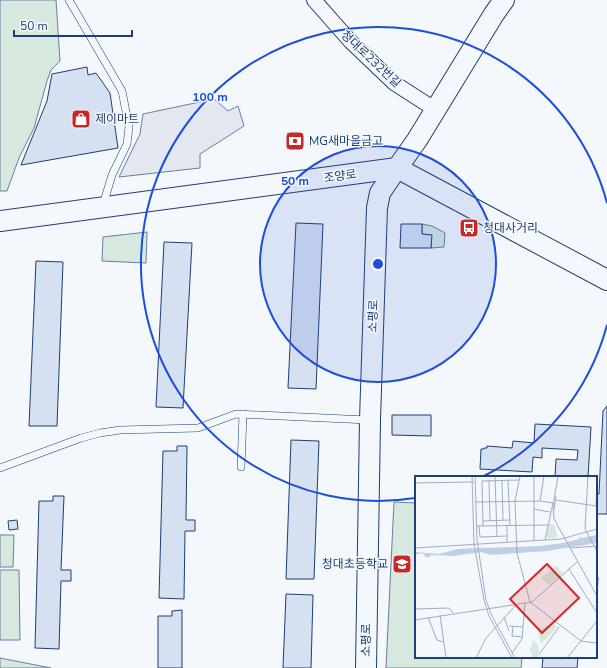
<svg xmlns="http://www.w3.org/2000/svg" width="607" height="668" font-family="'Nunito Sans','Noto Sans KR',sans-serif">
	<rect width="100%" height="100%" fill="#f4f7fb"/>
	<g fill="#d7e8df" stroke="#687fa3">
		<path d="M0,0H56L60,61L51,70L47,81L34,128L19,158L7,191H0Z"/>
		<path d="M422,224L432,226L445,233L444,247L431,248V235L422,234Z"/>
		<path d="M147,232L146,263L102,261L103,237Z"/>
		<path d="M394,502L416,503V657H522L521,668H386Z"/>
		<path d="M0,535H14L13,567H0Z"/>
		<path d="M0,570H19L20,640H0Z"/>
		<path d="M0,658L51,668H0Z"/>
	</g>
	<path fill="#e3e8f0" stroke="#687fa3" d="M214,99L228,111L238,106L244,126L200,154V168L119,177L140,134L143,114Z"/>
	<g fill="#d5e0f0" stroke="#1d3f73">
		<path d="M87,67L88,75L96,73L110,93L118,148L21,165L47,101L52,74Z"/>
		<path d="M296,223L323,224L316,389L288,388Z"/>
		<path d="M401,224H422V234L432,235L431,248H400Z"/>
		<path d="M164,242L192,243L183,408L156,407Z"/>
		<path d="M36,261L63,262L57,426H29Z"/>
		<path d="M607,406V514H596V494H599L603,411Z"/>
		<path d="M392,415H431V436L392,435Z"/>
		<path d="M535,424L591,427L588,477H555L556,459L577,460L578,450L542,448V458L533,457L532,472L480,469L481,449H484V448H487V446L512,448L513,441L534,443Z"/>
		<path d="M291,440L319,441L314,579H286Z"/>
		<path d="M177,446H187L186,520H195V531H185L184,599L159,598L163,451H177Z"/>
		<path d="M53,496H64L61,570H71V581H61L59,649L35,648L39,501H53Z"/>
		<path d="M17,520L18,529L9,530L8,521Z"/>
		<path d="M596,577H598L597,599H596Z"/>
		<path d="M286,594L313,595L311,668H283Z"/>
		<path d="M182,610V668H158V616H172V611Z"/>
		<path d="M543,657H578L577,668H542Z"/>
	</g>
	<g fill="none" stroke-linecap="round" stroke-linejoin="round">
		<g stroke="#1d3f73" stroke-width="8">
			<g id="lane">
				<path d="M69,0L122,91L129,127L127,144L112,175L103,205"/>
				<path d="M241,467L243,414"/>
				<path d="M0,468L81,438L100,433L120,430L198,428L236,414L368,420"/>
			</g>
		</g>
		<g stroke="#1d3f73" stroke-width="16">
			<path id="street" d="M314,0L351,42L394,83L436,110"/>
		</g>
		<g stroke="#1d3f73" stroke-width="22">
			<g id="secondary">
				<path d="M0,221L397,168L607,280"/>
				<path d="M366,668L370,420L377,208L380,193L388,181L417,140L494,14L504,0"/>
			</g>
		</g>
		<use href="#lane" stroke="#f4f7fb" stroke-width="7"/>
		<use href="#street" stroke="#f4f7fb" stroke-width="14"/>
		<use href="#secondary" stroke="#f4f7fb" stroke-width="20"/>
	</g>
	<circle cx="378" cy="264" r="118" fill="#1d4ed8" fill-opacity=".12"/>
	<g fill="none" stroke="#1d4ed8" stroke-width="2">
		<circle cx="378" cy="264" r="118"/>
		<path d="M607 325A237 237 0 0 1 484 476M415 498A237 237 0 1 1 607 203"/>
	</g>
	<defs>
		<g id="shop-square" transform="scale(1)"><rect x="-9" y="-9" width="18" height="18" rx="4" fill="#c62828" stroke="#f4f7fb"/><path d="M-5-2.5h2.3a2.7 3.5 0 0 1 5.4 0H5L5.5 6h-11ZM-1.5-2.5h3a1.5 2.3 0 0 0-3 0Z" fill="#fff"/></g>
		<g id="bank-square" transform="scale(1)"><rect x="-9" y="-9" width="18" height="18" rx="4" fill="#c62828" stroke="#f4f7fb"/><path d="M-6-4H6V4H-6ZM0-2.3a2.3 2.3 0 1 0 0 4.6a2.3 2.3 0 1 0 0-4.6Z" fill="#fff"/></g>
		<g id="bus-square" transform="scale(1)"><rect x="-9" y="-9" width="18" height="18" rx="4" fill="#c62828" stroke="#f4f7fb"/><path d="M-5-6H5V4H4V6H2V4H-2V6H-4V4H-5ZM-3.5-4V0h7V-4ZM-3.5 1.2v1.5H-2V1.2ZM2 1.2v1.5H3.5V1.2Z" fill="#fff"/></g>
		<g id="school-square" transform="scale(1)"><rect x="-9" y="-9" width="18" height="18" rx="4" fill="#c62828" stroke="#f4f7fb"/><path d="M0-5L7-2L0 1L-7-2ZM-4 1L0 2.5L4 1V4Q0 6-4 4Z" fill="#fff"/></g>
	</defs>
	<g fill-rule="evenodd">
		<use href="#shop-square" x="81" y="119"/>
		<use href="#bank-square" x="295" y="141"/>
		<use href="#bus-square" x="469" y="228"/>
		<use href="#school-square" x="402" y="564"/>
	</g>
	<g text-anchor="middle" stroke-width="3" stroke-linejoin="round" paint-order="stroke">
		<g font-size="12" fill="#1d3f73" stroke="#f4f7fb">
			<text transform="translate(371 59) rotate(43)" y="4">청대로232번길</text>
			<text transform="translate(340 176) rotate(-8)" y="4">조양로</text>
			<text transform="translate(373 316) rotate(-88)" y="4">소평로</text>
			<text transform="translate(366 640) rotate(-89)" y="4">소평로</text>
		</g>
		<g font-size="12" fill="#1d3f73" stroke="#f4f7fb" text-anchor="start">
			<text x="95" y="123">제이마트</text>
			<text x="309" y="145">MG새마을금고</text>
			<text x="483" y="232">청대사거리</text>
			<text x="388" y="568" text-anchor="end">청대초등학교</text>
		</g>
	</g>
	<g transform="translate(415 476)">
		<rect width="182" height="182" fill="#f4f7fb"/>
		<path d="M134,48H139L142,59L141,62H131ZM141,90L148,97L134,109L126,102ZM137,147L142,151L126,168L123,155ZM118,164L122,167L125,178L122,182H118L115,173Z" fill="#d7e8df"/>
		<path d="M182,59V67L132,75L76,79L66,76L39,80L17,79L12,82L7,77L0,79V76L24,78L42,73L124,70L148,67L164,63L165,60L166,62Z" fill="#bed0e5"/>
		<path fill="none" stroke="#9eadc5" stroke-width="1" d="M57,0L59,68L69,124L74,140L97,182M60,0L62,64L71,124L77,140L100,182M80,0L82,60M105,0L100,25L102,77L115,126L166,165L182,167M143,0L138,30L139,43L182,120M173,0L170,53L182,75M74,5L75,45M87,5L88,44M93,5L95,49M0,7L59,6M141,24L181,30M125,25L129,0M61,26L125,25L138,27L130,64M181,30L182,13M118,33L135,36M139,34L141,20M68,45L95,44M61,50L133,49M64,50L65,61L92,60M68,50L67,5L104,4M92,50V66M119,65V0M0,72L146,63L182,53M155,72L182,70M154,93L182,137M0,133L34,132L38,137M25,139L31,182M13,141L22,164L28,166M89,141L94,155M0,144L117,126L162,86M94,150L108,151M98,150L97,160L108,161M97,177L107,163L110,127M125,177L144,151M61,182L71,162L100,130M152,182L182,145"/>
		<path fill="#d62828" fill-opacity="0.15" stroke="#d62828" stroke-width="2" d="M132,88L164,122L127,157L95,123Z"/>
		<rect width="182" height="182" fill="none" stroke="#1d3f73" stroke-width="2"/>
	</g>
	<circle cx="378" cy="264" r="6" fill="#1d4ed8" stroke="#f4f7fb" stroke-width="2"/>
	<g font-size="12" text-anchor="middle" font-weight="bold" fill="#1d4ed8" stroke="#f4f7fb" stroke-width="3" stroke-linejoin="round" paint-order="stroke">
		<text x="210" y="101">100 m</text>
		<text x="295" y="185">50 m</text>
	</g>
	<path d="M14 30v6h118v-6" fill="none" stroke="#1d3f73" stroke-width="2"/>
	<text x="20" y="30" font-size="12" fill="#1d3f73" stroke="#f4f7fb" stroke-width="3" paint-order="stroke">50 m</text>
</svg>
